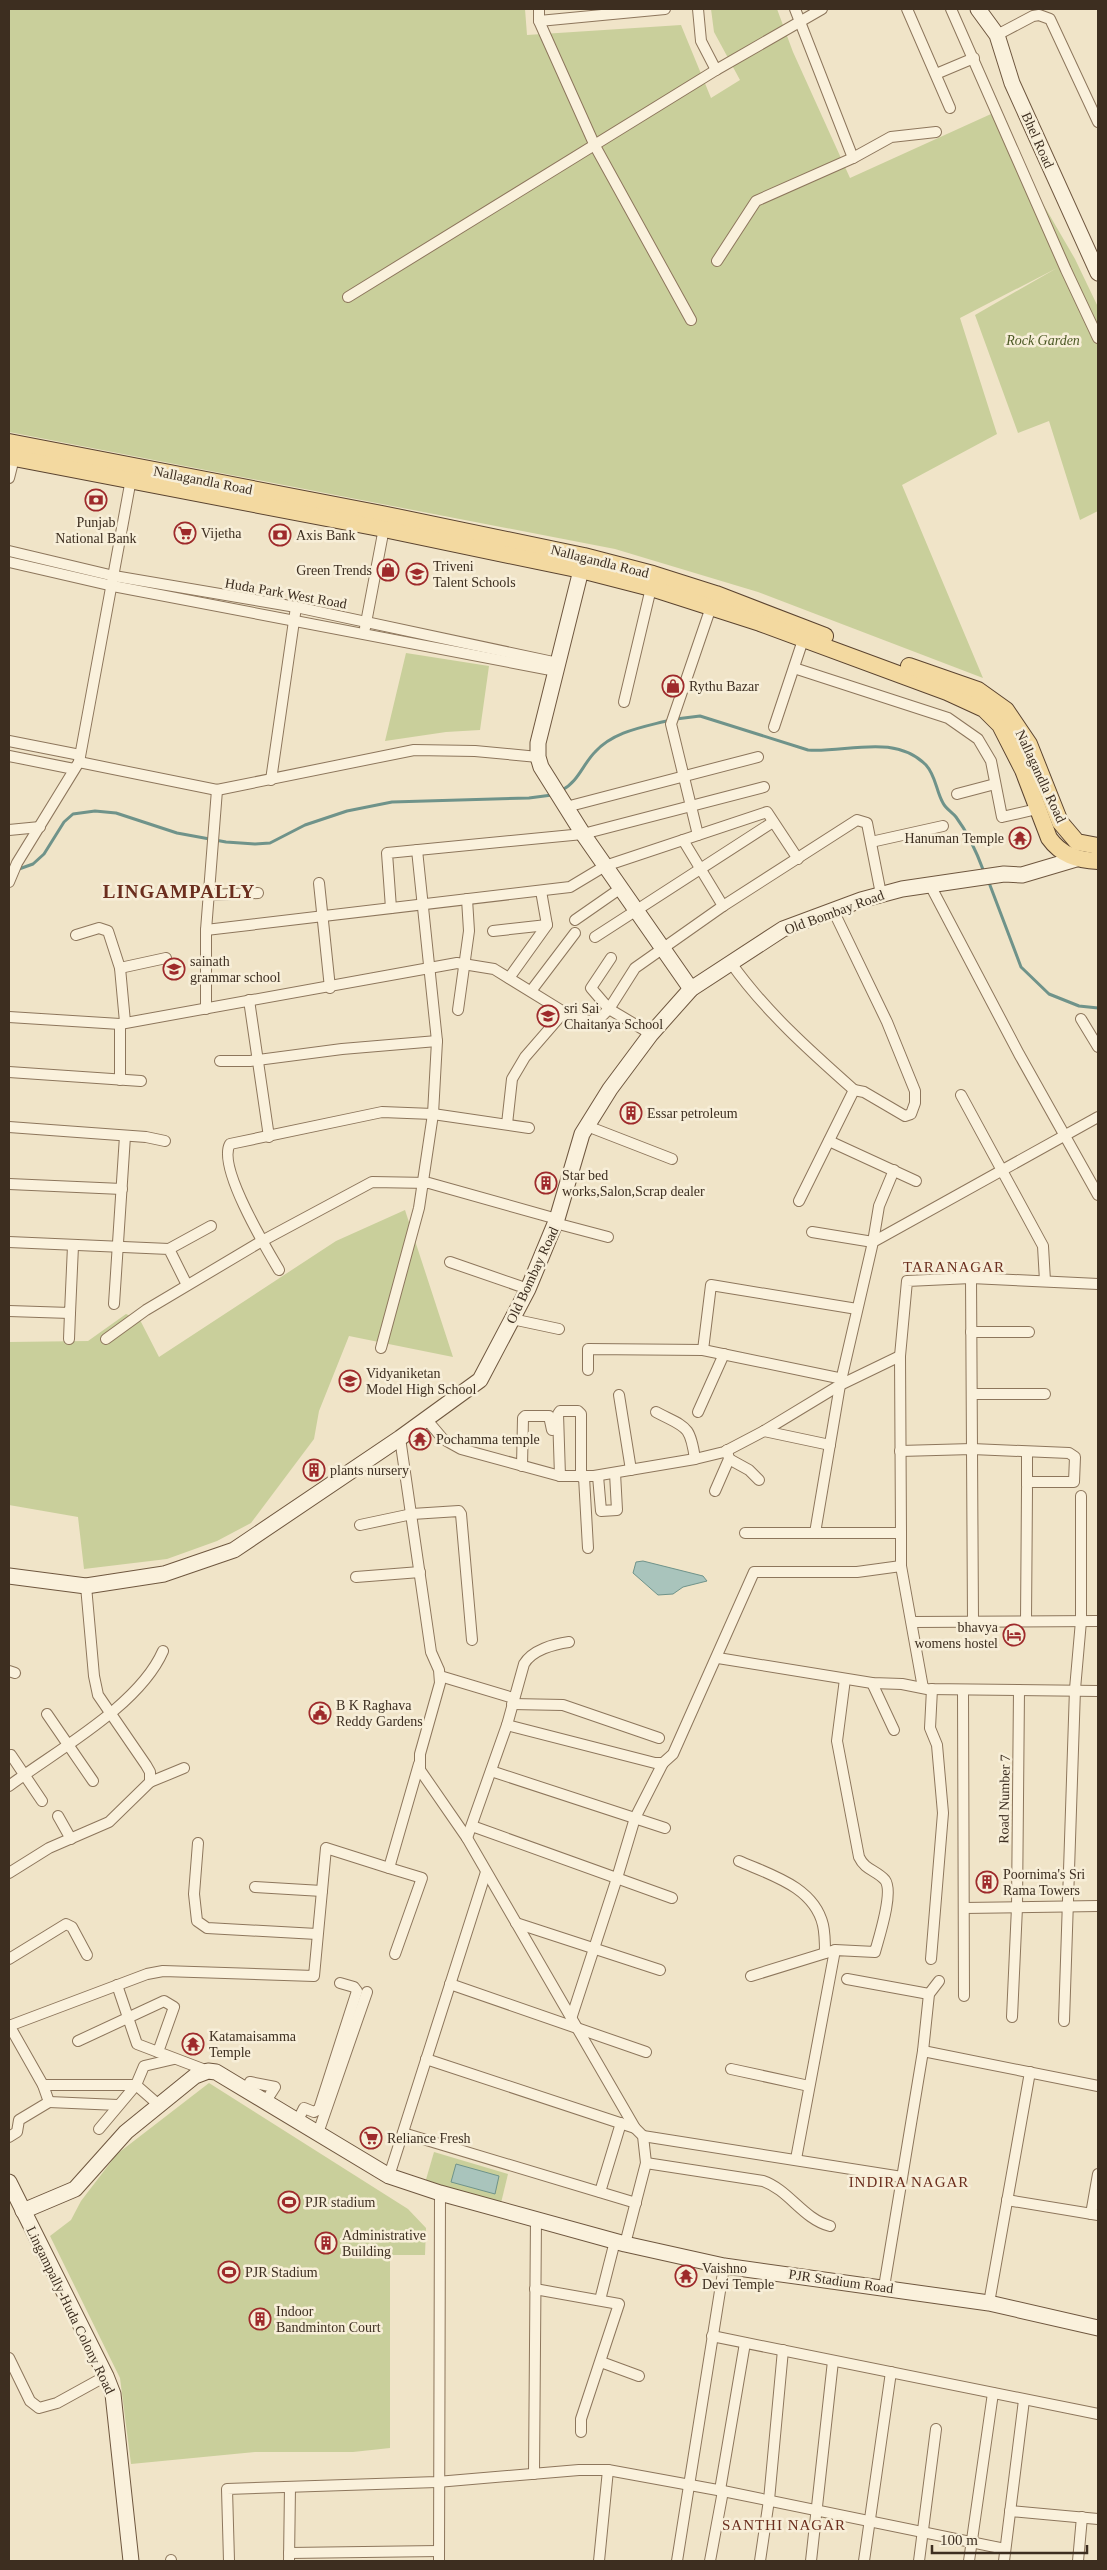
<svg xmlns="http://www.w3.org/2000/svg" width="1107" height="2570" font-family="'Times New Roman',serif">
	<rect width="100%" height="100%" fill="#f0e4c8"/>
	<g fill="#c9cf9b">
		<path d="M9,9H525L527,35L681,25L711,98L740,80L714,32L711,9H777L793,52L850,178L991,114L1075,259L1098,307V511L1080,520L1049,421L1018,433L975,315L1057,268L960,318L997,434L902,485L983,678L758,592L615,549L9,432Z"/>
		<path d="M406,653L489,666L480,730L446,732L385,741Z"/>
		<path d="M405,1210L453,1357L349,1336L319,1411L314,1439L251,1523L217,1541L167,1559L84,1569L78,1517L9,1505V1342L88,1341L126,1314L140,1320L159,1357L336,1241Z"/>
		<path d="M209,2083L408,2209L426,2228L425,2255H390V2448L353,2452H255L131,2464L120,2378L50,2236L71,2220L81,2201L117,2154Z"/>
		<path d="M434,2152L508,2174L501,2203L425,2183Z"/>
	</g>
	<g fill="#a9c4bc" stroke="#6f938a">
		<path d="M643,1561L703,1576L707,1581L683,1587L673,1594L658,1595L633,1573L636,1562Z"/>
		<path d="M456,2164L499,2176L495,2194L451,2182Z"/>
	</g>
	<g fill="none" stroke-linecap="round" stroke-linejoin="round">
		<g stroke="#6f938a" stroke-width="3">
			<path d="M676,719L700,716L808,750C846,753 894,733 926,765C936,776 936,791 943,803C946,809 952,812 956,817C968,833 977,853 984,872"/>
			<path d="M562,790C578,782 583,764 595,752C614,731 644,727 670,720"/>
			<path d="M19,869L33,864L44,854L64,822L73,814L95,811L116,813L177,833L226,842L255,844L270,843L305,825L347,811L392,802L529,798L552,795"/>
			<path d="M988,880L1021,967L1049,994L1079,1006L1098,1008"/>
		</g>
		<g stroke="#8d765c" stroke-width="12">
			<g id="street">
				<path d="M539,9V21L665,9"/>
				<path d="M698,9L701,41L716,70"/>
				<path d="M795,9L853,158"/>
				<path d="M907,9L950,108"/>
				<path d="M951,9L1066,270L1098,338"/>
				<path d="M539,21L595,146L691,320"/>
				<path d="M997,35L1033,16L1039,15L1050,19L1098,122"/>
				<path d="M936,74L974,58"/>
				<path d="M717,261L756,201L853,158L891,137L936,132"/>
				<path d="M348,297L716,70L822,9"/>
				<path d="M9,478L14,458"/>
				<path d="M9,551L114,576L296,607L558,663"/>
				<path d="M9,562L113,586L556,671"/>
				<path d="M365,628L384,528"/>
				<path d="M794,668L948,718L978,739L991,761L1002,817L1037,809"/>
				<path d="M624,702L651,588"/>
				<path d="M774,727L803,640"/>
				<path d="M9,741L80,755"/>
				<path d="M9,756L74,769"/>
				<path d="M79,762L217,790L414,750L475,751L538,757"/>
				<path d="M271,780L296,607"/>
				<path d="M957,794L995,784"/>
				<path d="M566,807L758,757"/>
				<path d="M9,830L40,827"/>
				<path d="M698,835L671,724L711,607"/>
				<path d="M683,840L723,906"/>
				<path d="M871,842L943,826"/>
				<path d="M9,882L17,863L79,762L131,479"/>
				<path d="M319,883L330,988"/>
				<path d="M930,885L1019,1054L1098,1195"/>
				<path d="M208,895L258,893"/>
				<path d="M391,908L387,853L583,834L764,787"/>
				<path d="M575,920L621,888"/>
				<path d="M206,930L570,887L605,866L767,812L798,859"/>
				<path d="M493,931L547,925"/>
				<path d="M76,935L99,928L108,931L120,968L125,1022"/>
				<path d="M595,937L773,822"/>
				<path d="M611,958L591,988L609,1009L635,968L723,906L857,820L867,823L881,894"/>
				<path d="M731,963C765,1011 810,1051 854,1090"/>
				<path d="M120,968L166,958"/>
				<path d="M509,978L547,925L541,891"/>
				<path d="M531,991L575,933"/>
				<path d="M249,1000L269,1137"/>
				<path d="M206,1009V930L217,790"/>
				<path d="M458,1010L469,931L467,899"/>
				<path d="M9,1017L120,1024L457,963L494,969L572,1017L590,1021L601,1017L609,1009L651,1034"/>
				<path d="M1081,1019L1098,1047"/>
				<path d="M120,1024V1080"/>
				<path d="M220,1061H250L342,1049L437,1041"/>
				<path d="M9,1072L141,1081"/>
				<path d="M961,1095L1043,1246L1045,1281"/>
				<path d="M507,1124L512,1079L525,1057L564,1012"/>
				<path d="M587,1126L672,1159"/>
				<path d="M9,1127L146,1137L165,1141"/>
				<path d="M829,1141L916,1181"/>
				<path d="M9,1184L122,1189"/>
				<path d="M799,1201L854,1090L864,1092L905,1116L911,1114L915,1103V1091L887,1022L833,910"/>
				<path d="M555,1223L608,1237"/>
				<path d="M812,1232L873,1242L879,1206L894,1170"/>
				<path d="M9,1242L169,1249L187,1285"/>
				<path d="M169,1249L211,1226"/>
				<path d="M450,1262L528,1289"/>
				<path d="M279,1270C266,1248 217,1166 230,1144L382,1112L433,1114L529,1128"/>
				<path d="M971,1278L973,1621"/>
				<path d="M114,1304L125,1136"/>
				<path d="M9,1311L70,1313L73,1246"/>
				<path d="M512,1319L559,1329"/>
				<path d="M971,1332H1029"/>
				<path d="M69,1339L70,1313"/>
				<path d="M106,1339L146,1310L262,1241L372,1182L429,1183L557,1219"/>
				<path d="M381,1348L419,1208L433,1114L437,1041L417,850"/>
				<path d="M588,1370V1349L703,1350"/>
				<path d="M843,1379L703,1350L711,1285L857,1309"/>
				<path d="M972,1394H1045"/>
				<path d="M619,1395L631,1470"/>
				<path d="M656,1412C686,1428 690,1424 695,1459"/>
				<path d="M698,1412L724,1354"/>
				<path d="M427,1420L443,1439L461,1449L560,1476H594L695,1459L724,1452L764,1431L840,1385L900,1356"/>
				<path d="M764,1431L830,1445"/>
				<path d="M400,1438L431,1652L439,1670L440,1683L420,1754V1770L467,1838L635,2128L643,2136L646,2163L625,2244"/>
				<path d="M900,1451L972,1449L1069,1453L1075,1457L1074,1482H1027"/>
				<path d="M729,1459L749,1470L759,1480"/>
				<path d="M522,1466L523,1418L525,1416H549L552,1430"/>
				<path d="M560,1476L558,1414L560,1411H578L581,1414V1477"/>
				<path d="M598,1476L601,1511L617,1510L615,1473"/>
				<path d="M584,1477L588,1548"/>
				<path d="M1027,1486V1452"/>
				<path d="M715,1491L729,1459L727,1450"/>
				<path d="M360,1525L412,1514L459,1511L461,1514L472,1640"/>
				<path d="M745,1533H901L900,1356L907,1281L971,1278L1098,1284"/>
				<path d="M815,1533L840,1385L873,1242L1098,1117"/>
				<path d="M901,1533V1566L923,1688"/>
				<path d="M356,1577L420,1572"/>
				<path d="M1026,1621L1027,1489"/>
				<path d="M912,1622L1098,1621"/>
				<path d="M718,1658L872,1683L902,1684L927,1689L1098,1691"/>
				<path d="M9,1671L15,1673"/>
				<path d="M440,1676L513,1698"/>
				<path d="M872,1683L894,1730"/>
				<path d="M963,1691L964,1996"/>
				<path d="M512,1704L563,1705L659,1738"/>
				<path d="M47,1714L93,1781"/>
				<path d="M507,1725L655,1763H663L673,1754L754,1572H857L901,1566"/>
				<path d="M11,1755L42,1801"/>
				<path d="M491,1771L665,1828"/>
				<path d="M150,1782L184,1768"/>
				<path d="M9,1786C57,1750 139,1706 163,1651"/>
				<path d="M58,1816L71,1839"/>
				<path d="M472,1826L672,1898"/>
				<path d="M467,1838L507,1725L524,1664C532,1650 554,1644 569,1642"/>
				<path d="M198,1843L194,1894L197,1921L207,1928L317,1934"/>
				<path d="M739,1861C771,1875 814,1887 823,1925C825,1934 825,1944 825,1953"/>
				<path d="M389,1868L422,1878L395,1954"/>
				<path d="M9,1873L49,1848L109,1822L150,1782V1772L146,1765L98,1695L94,1676L86,1586"/>
				<path d="M255,1887L322,1891"/>
				<path d="M964,1908L1098,1906"/>
				<path d="M516,1923L660,1970"/>
				<path d="M9,1959L66,1924L72,1927L87,1955"/>
				<path d="M931,1959L943,1813L937,1745L930,1728L932,1689"/>
				<path d="M751,1976L832,1951"/>
				<path d="M847,1979L929,1994"/>
				<path d="M450,1984L646,2052"/>
				<path d="M117,1985L137,2044L158,2052"/>
				<path d="M1012,2017L1017,1907L1019,1690"/>
				<path d="M571,2019L617,1878L635,1818L663,1763"/>
				<path d="M1064,2021L1075,1689L1081,1621V1496"/>
				<path d="M9,2025L43,2085L49,2102L19,2120L17,2132L9,2137"/>
				<path d="M9,2026L147,1974L163,1971L314,1976L326,1848L389,1868L419,1764"/>
				<path d="M78,2041L164,2001L174,2007L158,2052L208,2071"/>
				<path d="M923,2051L1098,2086"/>
				<path d="M426,2059L635,2128"/>
				<path d="M731,2069L809,2086"/>
				<path d="M43,2085H136L160,2106"/>
				<path d="M247,2089L250,2082L275,2087L266,2101"/>
				<path d="M49,2102L118,2105"/>
				<path d="M298,2120L304,2108L314,2112L319,2109L357,1991L354,1987L340,1983"/>
				<path d="M99,2129L136,2085L144,2066L174,2059"/>
				<path d="M318,2133L367,1992"/>
				<path d="M403,2133L636,2203"/>
				<path d="M643,2136L902,2177"/>
				<path d="M796,2159L835,1950L875,1952C879,1937 894,1892 885,1880C876,1870 865,1870 859,1857L837,1741L845,1679"/>
				<path d="M646,2163L763,2181C789,2190 803,2219 830,2226"/>
				<path d="M389,2176L486,1872"/>
				<path d="M600,2192L621,2123"/>
				<path d="M1007,2200L1098,2215"/>
				<path d="M1091,2214L1098,2174"/>
				<path d="M884,2287L923,2051L929,1994L939,1981"/>
				<path d="M535,2289L619,2304L581,2419V2432"/>
				<path d="M600,2300L615,2241"/>
				<path d="M989,2303L1030,2072"/>
				<path d="M712,2336L1098,2414"/>
				<path d="M9,2358L30,2401L39,2408L57,2403L106,2376"/>
				<path d="M601,2362L639,2376"/>
				<path d="M534,2474L536,2218"/>
				<path d="M720,2490L745,2343"/>
				<path d="M1010,2511L1098,2519"/>
				<path d="M289,2553L439,2551"/>
				<path d="M171,2560V2561"/>
				<path d="M229,2561L227,2489L437,2482L579,2470H608L723,2491L1005,2549"/>
				<path d="M289,2561L290,2487"/>
				<path d="M439,2561L440,2193"/>
				<path d="M599,2561L608,2470"/>
				<path d="M677,2561L724,2266"/>
				<path d="M710,2561L723,2491"/>
				<path d="M760,2561L769,2500L783,2350"/>
				<path d="M811,2561L833,2361"/>
				<path d="M864,2561L891,2372"/>
				<path d="M919,2561L936,2429"/>
				<path d="M969,2561L993,2393"/>
				<path d="M1004,2561L1024,2400"/>
				<path d="M1078,2561L1082,2517"/>
			</g>
		</g>
		<g stroke="#6f573f" stroke-width="17">
			<g id="secondary">
				<path d="M978,9L997,35L1012,83L1098,273"/>
				<path d="M584,558L538,743V757L541,767L583,834L691,989"/>
				<path d="M9,1576L86,1586L164,1574L234,1550L400,1438L480,1380L528,1289L557,1219L582,1134L610,1089L651,1034L691,989L783,929L861,900L902,889L1004,874L1022,875L1076,859"/>
				<path d="M9,2182L106,2376L113,2394L131,2561"/>
				<path d="M23,2211L75,2189L126,2132L195,2076L208,2071L216,2072L389,2176L440,2193L625,2244L724,2266L989,2303L1098,2328"/>
			</g>
		</g>
		<g stroke="#5b4430" stroke-width="18">
			<g id="primary">
				<path d="M9,442L382,514L584,556L653,574L716,594L825,636"/>
				<path d="M9,457L379,528L581,570L651,588L760,623L947,692L984,709L1000,725L1023,770L1049,838C1061,855 1077,860 1098,861"/>
				<path d="M909,666L978,690L1006,710L1029,744L1060,822L1077,842L1098,846"/>
			</g>
		</g>
		<use href="#street" stroke="#faf1dc" stroke-width="10"/>
		<use href="#secondary" stroke="#faf1dc" stroke-width="15"/>
		<use href="#primary" stroke="#f3d9a0" stroke-width="16"/>
	</g>
	<defs>
		<g id="bank-ring" transform="scale(1.125)"><circle r="9.5" fill="#f7eed8" stroke="#9e2a2b" stroke-width="1.5"/><path d="M-6-4H6V4H-6ZM0-2.3a2.3 2.3 0 1 0 0 4.6a2.3 2.3 0 1 0 0-4.6Z" fill="#9e2a2b"/></g>
		<g id="supermarket-ring" transform="scale(1.125)"><circle r="9.5" fill="#f7eed8" stroke="#9e2a2b" stroke-width="1.5"/><path d="M-6-5.5h2.5l.6 2H6L4.5 2H-2.5L-4.4-4H-6ZM-1.5 3.2a1.3 1.3 0 1 0 .1 0ZM3 3.2a1.3 1.3 0 1 0 .1 0Z" fill="#9e2a2b"/></g>
		<g id="shop-ring" transform="scale(1.125)"><circle r="9.5" fill="#f7eed8" stroke="#9e2a2b" stroke-width="1.5"/><path d="M-5-2.5h2.3a2.7 3.5 0 0 1 5.4 0H5L5.5 6h-11ZM-1.5-2.5h3a1.5 2.3 0 0 0-3 0Z" fill="#9e2a2b"/></g>
		<g id="school-ring" transform="scale(1.125)"><circle r="9.5" fill="#f7eed8" stroke="#9e2a2b" stroke-width="1.5"/><path d="M0-5L7-2L0 1L-7-2ZM-4 1L0 2.5L4 1V4Q0 6-4 4Z" fill="#9e2a2b"/></g>
		<g id="temple-ring" transform="scale(1.125)"><circle r="9.5" fill="#f7eed8" stroke="#9e2a2b" stroke-width="1.5"/><path d="M0-6L5-2H3V0L6.5 2.5H4V6H1.5V3h-3V6H-4V2.5H-6.5L-3 0V-2H-5Z" fill="#9e2a2b"/></g>
		<g id="university-ring" transform="scale(1.125)"><circle r="9.5" fill="#f7eed8" stroke="#9e2a2b" stroke-width="1.5"/><path d="M0-5L7-2L0 1L-7-2ZM-4 1L0 2.5L4 1V4Q0 6-4 4Z" fill="#9e2a2b"/></g>
		<g id="building-ring" transform="scale(1.125)"><circle r="9.5" fill="#f7eed8" stroke="#9e2a2b" stroke-width="1.5"/><path d="M-4-6H4V6H1V3H-1V6H-4ZM-2.5-4.3h1.7v1.8h-1.7ZM.8-4.3h1.7v1.8H.8ZM-2.5-1h1.7V.8h-1.7ZM.8-1h1.7V.8H.8Z" fill="#9e2a2b"/></g>
		<g id="hotel-ring" transform="scale(1.125)"><circle r="9.5" fill="#f7eed8" stroke="#9e2a2b" stroke-width="1.5"/><path d="M-6-4.5h1.5V1H6V5H4.5V3h-9V5H-6ZM-4 0a1.8 1.8 0 1 1 3.6 0ZM.5 0V-2.5h3Q6-2.5 6 0Z" fill="#9e2a2b"/></g>
		<g id="civic-ring" transform="scale(1.125)"><circle r="9.5" fill="#f7eed8" stroke="#9e2a2b" stroke-width="1.5"/><path d="M-.6-6.5H3V-4.5H.6V-3L4-1V1h2V6H-6V1h2V-1L-.6-3ZM-1.2 2.5V6h2.4V2.5Z" fill="#9e2a2b"/></g>
		<g id="stadium-ring" transform="scale(1.125)"><circle r="9.5" fill="#f7eed8" stroke="#9e2a2b" stroke-width="1.5"/><path d="M0-5a6.5 5 0 1 0 0 10a6.5 5 0 1 0 0-10ZM-3.5-1.8h7v3.6h-7Z" fill="#9e2a2b"/></g>
	</defs>
	<g fill-rule="evenodd">
		<use href="#bank-ring" x="96" y="500"/>
		<use href="#supermarket-ring" x="185" y="533"/>
		<use href="#bank-ring" x="280" y="535"/>
		<use href="#shop-ring" x="388" y="570"/>
		<use href="#school-ring" x="417" y="574"/>
		<use href="#shop-ring" x="673" y="686"/>
		<use href="#temple-ring" x="1020" y="838"/>
		<use href="#school-ring" x="174" y="969"/>
		<use href="#university-ring" x="548" y="1016"/>
		<use href="#building-ring" x="631" y="1113"/>
		<use href="#building-ring" x="546" y="1183"/>
		<use href="#university-ring" x="350" y="1381"/>
		<use href="#temple-ring" x="420" y="1439"/>
		<use href="#building-ring" x="314" y="1470"/>
		<use href="#hotel-ring" x="1014" y="1635"/>
		<use href="#civic-ring" x="320" y="1713"/>
		<use href="#building-ring" x="987" y="1882"/>
		<use href="#temple-ring" x="193" y="2044"/>
		<use href="#supermarket-ring" x="371" y="2138"/>
		<use href="#stadium-ring" x="289" y="2202"/>
		<use href="#building-ring" x="326" y="2243"/>
		<use href="#stadium-ring" x="229" y="2272"/>
		<use href="#temple-ring" x="686" y="2276"/>
		<use href="#building-ring" x="260" y="2319"/>
	</g>
	<g text-anchor="middle" stroke-width="5" stroke-linejoin="round" paint-order="stroke">
		<g font-size="14" fill="#3d2e20" stroke="#f7eed8">
			<text transform="translate(1038 140) rotate(66)" y="5">Bhel Road</text>
			<text transform="translate(203 480) rotate(11)" y="5">Nallagandla Road</text>
			<text transform="translate(600 561) rotate(14)" y="5">Nallagandla Road</text>
			<text transform="translate(286 593) rotate(10)" y="5">Huda Park West Road</text>
			<text transform="translate(1041 776) rotate(65)" y="5">Nallagandla Road</text>
			<text transform="translate(834 912) rotate(-20)" y="5">Old Bombay Road</text>
			<text transform="translate(532 1275) rotate(-65)" y="5">Old Bombay Road</text>
			<text transform="translate(1004 1799) rotate(-89)" y="5">Road Number 7</text>
			<text transform="translate(841 2281) rotate(8)" y="5">PJR Stadium Road</text>
			<text transform="translate(71 2310) rotate(64)" y="5">Lingampally-Huda Colony Road</text>
		</g>
		<g font-size="14" font-style="italic" fill="#4d5a26" stroke="#f7eed8">
			<text x="1043" y="345">Rock Garden</text>
		</g>
		<g font-size="14" fill="#3d2e20" stroke="#f7eed8" text-anchor="start">
			<text x="96" y="527" text-anchor="middle">Punjab<tspan x="96" dy="16">National Bank</tspan></text>
			<text x="201" y="538">Vijetha</text>
			<text x="296" y="540">Axis Bank</text>
			<text x="433" y="571">Triveni<tspan x="433" dy="16">Talent Schools</tspan></text>
			<text x="372" y="575" text-anchor="end">Green Trends</text>
			<text x="689" y="691">Rythu Bazar</text>
			<text x="1004" y="843" text-anchor="end">Hanuman Temple</text>
			<text x="190" y="966">sainath<tspan x="190" dy="16">grammar school</tspan></text>
			<text x="564" y="1013">sri Sai<tspan x="564" dy="16">Chaitanya School</tspan></text>
			<text x="647" y="1118">Essar petroleum</text>
			<text x="562" y="1180">Star bed<tspan x="562" dy="16">works,Salon,Scrap dealer</tspan></text>
			<text x="366" y="1378">Vidyaniketan<tspan x="366" dy="16">Model High School</tspan></text>
			<text x="436" y="1444">Pochamma temple</text>
			<text x="330" y="1475">plants nursery</text>
			<text x="998" y="1632" text-anchor="end">bhavya<tspan x="998" dy="16">womens hostel</tspan></text>
			<text x="336" y="1710">B K Raghava<tspan x="336" dy="16">Reddy Gardens</tspan></text>
			<text x="1003" y="1879">Poornima's Sri<tspan x="1003" dy="16">Rama Towers</tspan></text>
			<text x="209" y="2041">Katamaisamma<tspan x="209" dy="16">Temple</tspan></text>
			<text x="387" y="2143">Reliance Fresh</text>
			<text x="305" y="2207">PJR stadium</text>
			<text x="342" y="2240">Administrative<tspan x="342" dy="16">Building</tspan></text>
			<text x="702" y="2273">Vaishno<tspan x="702" dy="16">Devi Temple</tspan></text>
			<text x="245" y="2277">PJR Stadium</text>
			<text x="276" y="2316">Indoor<tspan x="276" dy="16">Bandminton Court</tspan></text>
		</g>
		<g font-size="15" letter-spacing="1" fill="#6b2e1e" stroke="#f7eed8">
			<text x="954" y="1272">TARANAGAR</text>
			<text x="909" y="2187">INDIRA NAGAR</text>
			<text x="784" y="2530">SANTHI NAGAR</text>
		</g>
		<g font-size="19" font-weight="bold" letter-spacing="1" fill="#6b2e1e" stroke="#f7eed8">
			<text x="179" y="898">LINGAMPALLY</text>
		</g>
	</g>
	<rect width="1107" height="2570" fill="none" stroke="#3d2e20" stroke-width="20"/>
	<path d="M932 2545v8h155v-8" fill="none" stroke="#3d2e20" stroke-width="2.5"/>
	<text x="940" y="2545" font-size="15" fill="#3d2e20" stroke="#f7eed8" stroke-width="4" paint-order="stroke">100 m</text>
</svg>
